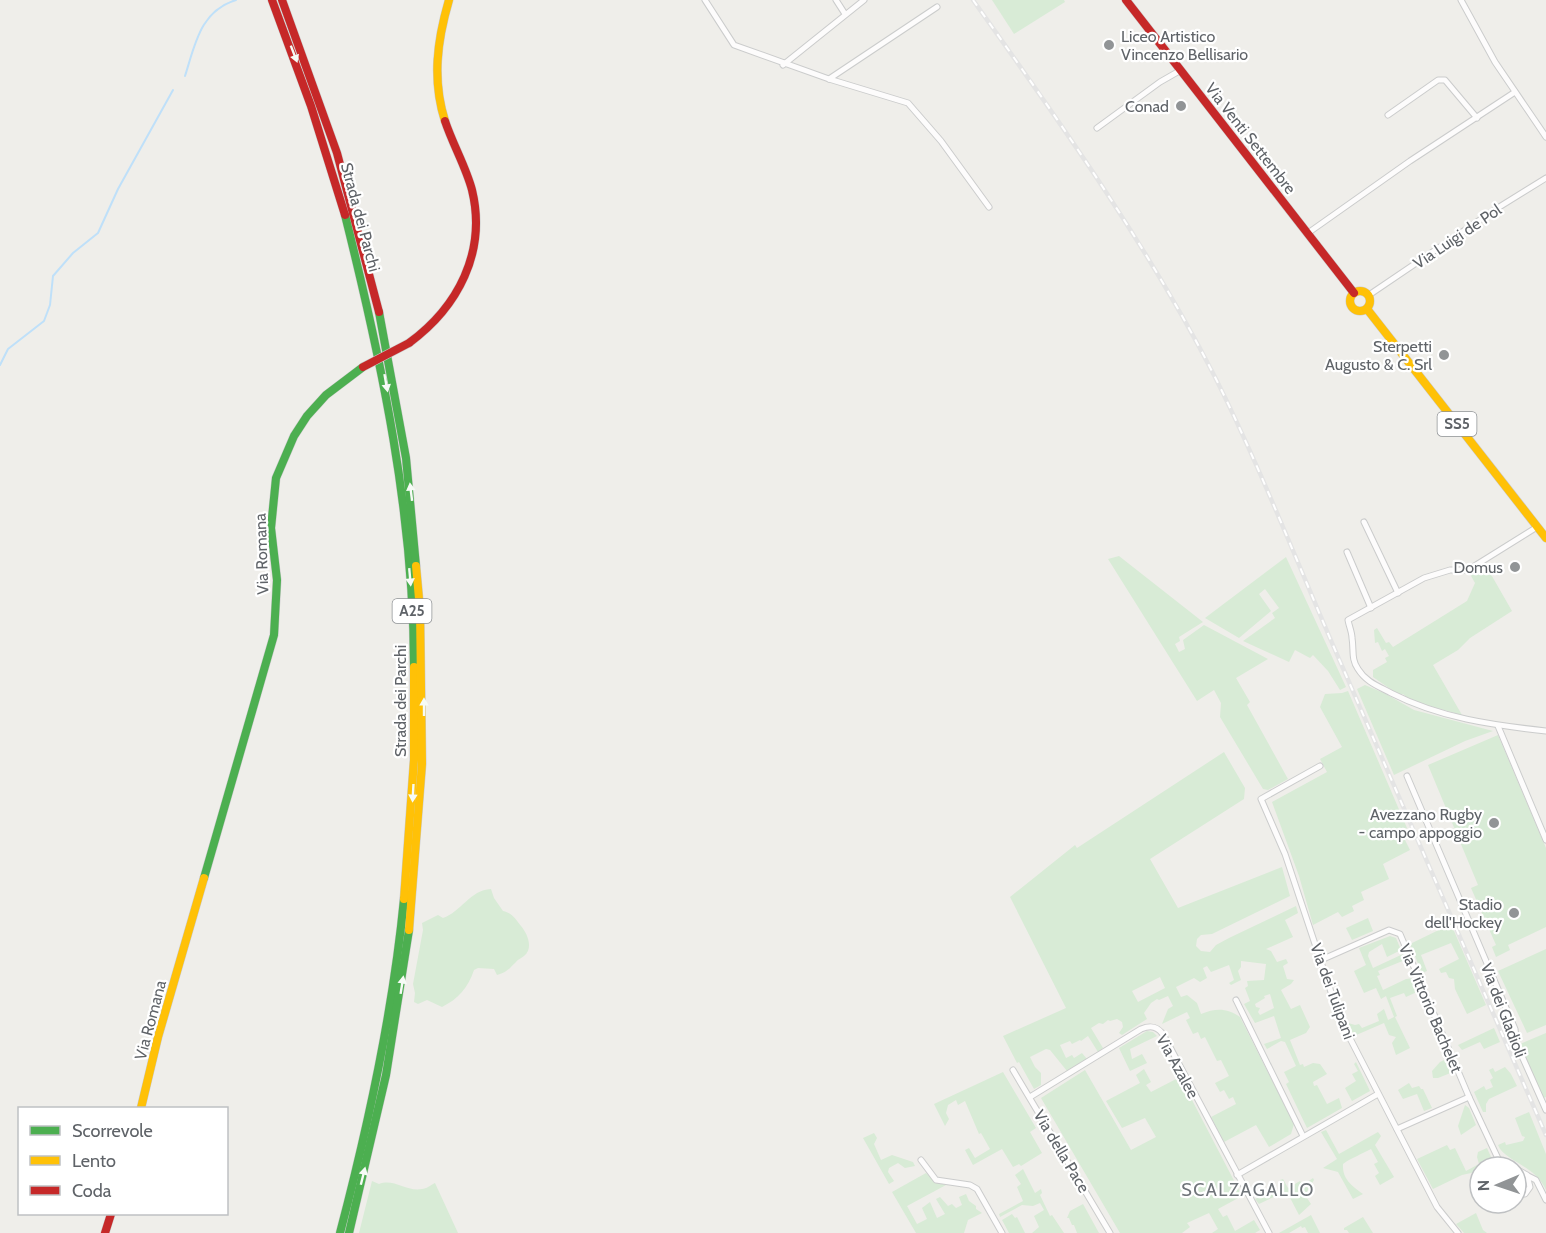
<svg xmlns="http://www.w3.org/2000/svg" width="1546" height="1233" font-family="Cabin,sans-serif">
	<rect width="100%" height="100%" fill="#efeeea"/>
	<g fill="#d8ebd6" fill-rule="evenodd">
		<path d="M992,0H1064L1065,2L1014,34Z"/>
		<path d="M1119,556L1203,622L1179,637L1180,641L1175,644L1179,652L1185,649L1183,640L1204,625L1268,659L1236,678L1250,702L1247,705L1288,779L1268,790L1263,789L1220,717L1221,703L1214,690L1197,701L1108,559Z"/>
		<path d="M1286,557L1346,687L1340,690L1328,671L1313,655L1310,658L1295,650L1289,662L1243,641L1275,618L1272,613L1279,608L1265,589L1259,594L1271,611L1239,638L1205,618Z"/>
		<path d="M1485,564L1512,611L1470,638L1458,650L1433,665L1462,715L1411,701L1403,694L1399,695L1373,677V670L1387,662L1385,658L1389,656L1385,649L1382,651L1378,642L1375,643L1374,630L1377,628L1386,643L1389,642L1393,647L1467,601L1475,583L1470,574Z"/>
		<path d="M1365,685L1384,693L1414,710L1493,731L1465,741L1394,775L1357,689Z"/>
		<path d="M1348,691L1407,828L1401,832L1410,850L1383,864L1389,879L1361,892L1364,900L1352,906L1354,911L1342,917L1338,912L1313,925L1299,876L1272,802L1327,772L1320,759L1342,747L1320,707L1325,694L1342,693Z"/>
		<path d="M1498,735L1546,848V927L1508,945L1510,950L1496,957L1492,947L1496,945L1471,888L1478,885L1428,765Z"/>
		<path d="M1224,752L1245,788L1244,799L1150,859L1178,908L1282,867L1290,896L1212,934L1201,935L1197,939L1196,946L1201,951L1210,952L1216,945L1229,938L1296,906L1298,913L1285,920L1293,937L1266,949L1271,951L1277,962L1286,959L1288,963L1283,966L1287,979L1294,980L1291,984L1281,990L1291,1009L1300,1005L1310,1027L1306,1033L1290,1040L1300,1065L1303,1064L1304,1067L1313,1063L1320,1064L1327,1074L1313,1082L1314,1086L1317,1085L1327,1104L1339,1098L1342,1108L1307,1128L1286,1084L1289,1082L1284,1072L1296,1066L1285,1042L1281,1041L1267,1049L1264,1044L1281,1038L1274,1016L1255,1023L1244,1004L1250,1001L1245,988L1248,986L1247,981L1264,980L1266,964L1241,961V967L1238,971L1241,980L1231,985L1229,983L1234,980L1229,965L1211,972L1207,966L1203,968L1207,978L1200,982L1194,978L1176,987L1181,997L1187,995L1197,1003L1201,1014C1216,1008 1227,1008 1240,1017L1294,1124L1291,1134L1269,1147L1256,1125L1224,1142L1211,1117L1236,1104L1233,1097L1229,1099L1224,1090L1220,1092L1215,1083L1229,1076L1221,1060L1217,1061L1205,1037L1201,1039L1198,1032L1193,1034L1186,1020L1190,1018L1187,1012L1162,1024L1168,1009L1173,1006L1168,996L1159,1000L1157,999L1151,1003L1144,1013L1147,1019L1122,1035L1119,1033L1123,1027L1122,1022L1117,1019L1110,1021L1108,1020L1103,1024L1099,1023L1091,1028L1103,1048L1098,1052L1088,1036L1081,1041L1080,1040L1072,1044L1070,1041L1060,1045L1066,1058L1072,1055L1074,1058L1082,1053L1087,1059L1067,1071L1050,1050L1046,1049L1030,1057L1035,1067L1041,1073V1085L1034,1089L1019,1062L1017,1063L1003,1036L1066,1008L1010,897L1075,845L1077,848ZM1160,977L1165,988L1138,1002L1132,991ZM1270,994L1274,1008L1260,1015L1258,1012L1260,1008L1256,1007L1255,1004L1265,998L1264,996Z"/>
		<path d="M491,889L494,898L503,911C512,913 515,918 521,926C527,933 534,948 524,956C522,958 518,959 516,962C509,969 507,972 497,975L494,969L478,968L474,970C468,988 458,999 442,1007L427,1000L418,1004L414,1002L415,993L413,984L423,930L422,923L438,915L443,918C461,912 470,890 491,889Z"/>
		<path d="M1368,918L1373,931L1352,940L1346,928Z"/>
		<path d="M1451,924L1486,1005L1467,1014L1455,989L1454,979L1449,978L1446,972L1441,973L1439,969L1459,959L1451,943L1421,955L1427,971L1422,973L1410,944Z"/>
		<path d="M1390,936L1396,938L1401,950L1387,957L1382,944L1369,952L1368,956L1373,968L1403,954L1405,960L1378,971L1380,975L1377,976L1383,990L1406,979L1414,978L1419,991L1406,997L1404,993L1390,998L1397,1016L1395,1017L1410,1048L1396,1055L1392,1043L1396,1037L1389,1035L1384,1023L1354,1036L1348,1023L1355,1025L1359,1024L1362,1028L1379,1021L1377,1014L1384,1009L1388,1020L1394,1017L1386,996L1381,999L1376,988L1364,993L1354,971L1366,965L1359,948Z"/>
		<path d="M1546,949V1025L1527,1033L1498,971Z"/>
		<path d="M1494,1028L1500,1042L1484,1049L1480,1042L1462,1050L1458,1045Z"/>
		<path d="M1147,1031L1153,1032L1157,1036L1130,1049L1132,1059L1142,1054L1147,1063L1130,1071L1119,1048Z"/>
		<path d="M1546,1033V1097L1543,1098L1520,1044Z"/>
		<path d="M1448,1058L1453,1072L1438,1078H1433L1432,1071L1440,1062Z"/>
		<path d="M1356,1062L1370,1091L1352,1101L1345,1088L1356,1081L1352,1074L1358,1071L1354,1064Z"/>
		<path d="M1505,1067L1511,1074L1517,1086L1489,1099L1486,1104V1112H1483L1474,1092L1484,1086L1486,1090L1493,1087L1490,1080L1493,1078L1489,1070L1493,1068L1495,1072Z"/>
		<path d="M1144,1069L1151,1082L1146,1085L1151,1092L1180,1077L1242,1196L1218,1209L1223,1217L1227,1215L1235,1231L1254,1220L1260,1230L1255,1233H1212L1218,1229L1209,1213L1187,1223L1190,1227L1182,1233H1120L1041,1098L1085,1070L1131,1150L1156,1137L1145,1118L1122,1128L1106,1101L1140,1083L1136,1075Z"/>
		<path d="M1003,1072L1036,1128L1030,1132L1042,1153L1021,1166L1019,1164L1013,1167L1002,1149L973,1165L965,1150L969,1148L975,1158L990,1149L981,1133L979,1134L965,1101L958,1105L956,1100L948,1105L946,1113L949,1119L945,1126L934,1104Z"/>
		<path d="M1409,1083L1412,1088L1419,1086L1421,1089H1423L1432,1108L1424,1111L1417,1094L1403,1099L1398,1090Z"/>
		<path d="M1465,1105L1469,1108L1476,1125L1461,1135L1458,1126Z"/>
		<path d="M1529,1112L1546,1154V1190C1535,1165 1504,1161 1498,1145L1505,1142L1506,1145L1523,1141L1525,1137L1522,1136L1515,1118Z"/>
		<path d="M1326,1130L1339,1154L1378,1132L1381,1136L1375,1145L1394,1177L1380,1185L1375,1176L1379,1173L1374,1164L1378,1162L1371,1149C1362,1154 1351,1158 1343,1164C1342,1179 1352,1186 1363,1194L1353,1199L1338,1172L1323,1168L1337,1159L1321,1132Z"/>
		<path d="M874,1133L877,1138L874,1144L881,1160L892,1155L913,1162L915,1166L905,1168L898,1163L889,1168L888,1172L894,1181L889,1184L863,1138Z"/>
		<path d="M1447,1145L1450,1150L1455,1148L1466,1171L1479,1164L1477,1157L1478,1152L1487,1148L1495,1166L1480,1167V1171L1462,1175L1433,1189L1417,1159Z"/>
		<path d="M1023,1169L1035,1193L1041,1189L1042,1193L1040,1195L1050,1216L1052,1215L1064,1233H1032L1039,1227L1034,1216L1044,1210L1040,1203L1033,1206L1022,1205L1000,1217L999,1214L1023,1201L1017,1187L1021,1184L1015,1175Z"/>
		<path d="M926,1173L936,1182L946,1185L907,1206L917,1224L927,1219L922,1208L930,1202L937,1218L945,1214L936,1199L940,1197L948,1206L952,1204L956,1208L962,1205L959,1197L966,1194L969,1201L976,1206V1209L982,1213L968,1220L964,1233H916L892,1192Z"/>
		<path d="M1313,1178L1314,1180L1305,1195L1311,1204L1299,1215L1287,1192H1284L1259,1204L1255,1199L1261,1196H1267L1283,1187L1280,1180L1283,1179L1288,1188L1300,1181L1303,1185Z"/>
		<path d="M372,1181L379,1184C394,1178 406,1192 422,1189C426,1189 431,1185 435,1183L458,1233H359Z"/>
		<path d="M1083,1204L1099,1233H1077L1074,1225H1072L1069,1218H1067L1070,1211Z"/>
		<path d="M1476,1213L1483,1230L1487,1233H1464L1456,1224Z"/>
		<path d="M1012,1214L1015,1218L1017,1217L1025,1233H1009L1002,1220Z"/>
		<path d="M1311,1215L1320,1233H1308L1305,1227L1302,1228L1301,1226L1289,1233H1279Z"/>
		<path d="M1363,1217L1373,1233H1349L1347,1230H1344V1228Z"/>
	</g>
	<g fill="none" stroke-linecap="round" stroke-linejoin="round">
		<g stroke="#bfe0f9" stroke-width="2">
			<path d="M185,76C195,45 200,11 236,0"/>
			<path d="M0,365L8,349L44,321L50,305L53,276L73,253L98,233L118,189L173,90"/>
		</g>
		<g stroke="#cbcccc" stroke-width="7">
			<g id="street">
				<path d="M705,0L734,45L829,79L908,103L941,141L989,207"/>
				<path d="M836,0L845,14"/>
				<path d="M1461,0L1495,62L1546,137"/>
				<path d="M783,65L864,0"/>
				<path d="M829,79L937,7"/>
				<path d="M1388,115L1438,80H1445L1477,118"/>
				<path d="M1097,128L1160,82L1181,70"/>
				<path d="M1308,233L1410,161L1515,92"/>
				<path d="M1369,295L1496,209L1546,178"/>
				<path d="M1364,522L1398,593"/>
				<path d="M1537,527L1468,570H1450L1424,578L1348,620C1349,626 1352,632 1352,638C1354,650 1351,659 1358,669C1366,682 1378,686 1391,693C1440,718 1492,725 1546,731"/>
				<path d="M1347,552L1371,608"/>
				<path d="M1498,726L1546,840"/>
				<path d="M1320,766L1261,799L1285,854L1340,1019L1437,1207L1458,1233"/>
				<path d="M1407,776L1515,1029L1517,1045L1546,1110"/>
				<path d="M1321,960L1389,930L1400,934L1469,1097L1502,1167"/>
				<path d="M1236,1000L1303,1136"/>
				<path d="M1013,1070L1110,1233"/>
				<path d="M1030,1097L1141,1029C1151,1025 1158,1026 1164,1036L1269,1233"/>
				<path d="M1397,1129L1469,1097"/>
				<path d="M921,1160L936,1180L970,1185L977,1189L1002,1233"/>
				<path d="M1500,1160L1512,1167"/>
				<path d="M1516,1169L1527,1175L1530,1187L1525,1194H1516"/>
				<path d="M1237,1175L1378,1094"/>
				<path d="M1528,1176L1536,1180L1546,1200"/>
			</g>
		</g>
		<g stroke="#cacacb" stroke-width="9">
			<g id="fast">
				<path d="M345,215C382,363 414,514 414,667"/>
				<path d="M379,312L406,458L416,566"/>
				<path d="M204,878L274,635L277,580L271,528L276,478L294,436L307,416L326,395L363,367"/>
				<path d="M340,1233C369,1123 393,1012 404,899"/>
				<path d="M349,1233L386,1075L409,930"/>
			</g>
		</g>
		<g stroke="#cacacb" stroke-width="9">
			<g id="slow">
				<path d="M445,121C432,80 437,41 449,0"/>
				<circle cx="1360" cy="301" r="10"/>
				<path d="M1367,309L1546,538"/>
				<path d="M404,899L414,760V667"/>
				<path d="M409,930L422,764L420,610L416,566"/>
				<path d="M141,1108L158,1037L204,878"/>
			</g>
		</g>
		<g stroke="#cacacb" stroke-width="9">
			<g id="jam">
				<path d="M272,0L311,106L345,215"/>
				<path d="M282,0L337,153L379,312"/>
				<path d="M1126,0L1354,293"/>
				<path d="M409,343C458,307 487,252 472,190C466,167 453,145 445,121"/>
				<path d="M105,1233L111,1214"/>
			</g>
		</g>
		<use href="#street" stroke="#fdfcfc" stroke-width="5"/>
		<use href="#fast" stroke="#4caf50" stroke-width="8"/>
		<use href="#slow" stroke="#ffc107" stroke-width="8"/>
		<use href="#jam" stroke="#c62828" stroke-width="8"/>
		<g stroke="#e4e4e4" stroke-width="4.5">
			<path id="rail" d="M973,0C1059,121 1147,244 1215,377C1261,469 1298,565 1339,659C1408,818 1477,976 1546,1135"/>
		</g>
		<use href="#rail" stroke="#fff" stroke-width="2" stroke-dasharray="7" stroke-linecap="butt"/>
		<g stroke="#cacacb" stroke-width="9" stroke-linecap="butt">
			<path id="jam-bridge" d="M363,367L409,343"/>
		</g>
		<use href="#jam-bridge" stroke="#c62828" stroke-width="8"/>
	</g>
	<defs><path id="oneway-solid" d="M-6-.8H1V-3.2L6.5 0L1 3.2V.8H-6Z" transform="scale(1.5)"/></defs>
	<g fill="#f6fbf6">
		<use href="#oneway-solid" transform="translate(294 54) rotate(69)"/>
		<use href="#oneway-solid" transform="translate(386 383) rotate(80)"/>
		<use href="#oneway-solid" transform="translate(411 492) rotate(-97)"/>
		<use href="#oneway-solid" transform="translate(410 577) rotate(85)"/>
		<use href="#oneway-solid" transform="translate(424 707) rotate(-90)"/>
		<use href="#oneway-solid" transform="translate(413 793) rotate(93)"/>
		<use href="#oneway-solid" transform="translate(402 985) rotate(-81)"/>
		<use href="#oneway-solid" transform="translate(363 1176) rotate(-76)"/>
	</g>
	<g fill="#919496" stroke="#fff" stroke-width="2">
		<circle cx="1109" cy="45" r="6"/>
		<circle cx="1181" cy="106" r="6"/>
		<circle cx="1444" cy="355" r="6"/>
		<circle cx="1515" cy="567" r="6"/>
		<circle cx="1494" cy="823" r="6"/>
		<circle cx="1514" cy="913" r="6"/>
	</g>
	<g text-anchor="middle" stroke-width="4.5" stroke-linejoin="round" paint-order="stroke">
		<g fill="#fff" stroke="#8f9295" stroke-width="1.5">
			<rect x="1437.5" y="412" width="39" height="24" rx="4.5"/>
			<rect x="392.5" y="599" width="39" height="24" rx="4.5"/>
		</g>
		<g font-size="15" font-weight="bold" fill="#5f6368">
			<text x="1457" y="429">SS5</text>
			<text x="412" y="616">A25</text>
		</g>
		<g font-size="16" fill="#5f6368" stroke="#fff" text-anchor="end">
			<text x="1121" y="42" text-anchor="start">Liceo Artistico<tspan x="1121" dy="18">Vincenzo Bellisario</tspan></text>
			<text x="1169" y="112">Conad</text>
			<text x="1432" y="352">Sterpetti<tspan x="1432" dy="18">Augusto &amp; C. Srl</tspan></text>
			<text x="1503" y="573">Domus</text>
			<text x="1482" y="820">Avezzano Rugby<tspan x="1482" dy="18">- campo appoggio</tspan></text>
			<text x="1502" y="910">Stadio<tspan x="1502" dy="18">dell'Hockey</tspan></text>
		</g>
		<g font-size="16" fill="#5f6368" stroke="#fff">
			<text transform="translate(1251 138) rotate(52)" y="6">Via Venti Settembre</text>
			<text transform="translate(361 217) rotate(75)" y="6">Strada dei Parchi</text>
			<text transform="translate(1457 236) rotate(-34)" y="6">Via Luigi de Pol</text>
			<text transform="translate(261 554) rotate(-92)" y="6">Via Romana</text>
			<text transform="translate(400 701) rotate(-90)" y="6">Strada dei Parchi</text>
			<text transform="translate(1333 991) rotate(70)" y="6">Via dei Tulipani</text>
			<text transform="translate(1431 1008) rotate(67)" y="6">Via Vittorio Bachelet</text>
			<text transform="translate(1504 1010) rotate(69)" y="6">Via dei Gladioli</text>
			<text transform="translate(150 1020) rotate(-75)" y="6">Via Romana</text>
			<text transform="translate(1178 1066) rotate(61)" y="6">Via Azalee</text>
			<text transform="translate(1062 1151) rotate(59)" y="6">Via della Pace</text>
		</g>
		<g font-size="18" letter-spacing="1.5" fill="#70757a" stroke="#fff">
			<text x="1248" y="1196">SCALZAGALLO</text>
		</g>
	</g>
	<rect x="18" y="1107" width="210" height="108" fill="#ffffff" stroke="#bfc1c3" stroke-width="1.5"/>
	<rect x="30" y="1126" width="30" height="9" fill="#4caf50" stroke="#bfc1c3" stroke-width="1.5"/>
	<text x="72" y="1137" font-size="18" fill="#5f6368">Scorrevole</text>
	<rect x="30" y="1156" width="30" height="9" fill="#ffc107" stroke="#bfc1c3" stroke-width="1.5"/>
	<text x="72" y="1167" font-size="18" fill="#5f6368">Lento</text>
	<rect x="30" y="1186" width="30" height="9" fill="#c62828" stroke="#bfc1c3" stroke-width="1.5"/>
	<text x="72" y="1197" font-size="18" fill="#5f6368">Coda</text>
	<g transform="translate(1498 1185) rotate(268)"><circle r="28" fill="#ffffff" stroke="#bfc1c3" stroke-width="1.5"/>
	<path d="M0-4.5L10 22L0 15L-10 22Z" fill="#919496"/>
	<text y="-9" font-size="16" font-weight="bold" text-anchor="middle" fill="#5f6368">N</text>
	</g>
</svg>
